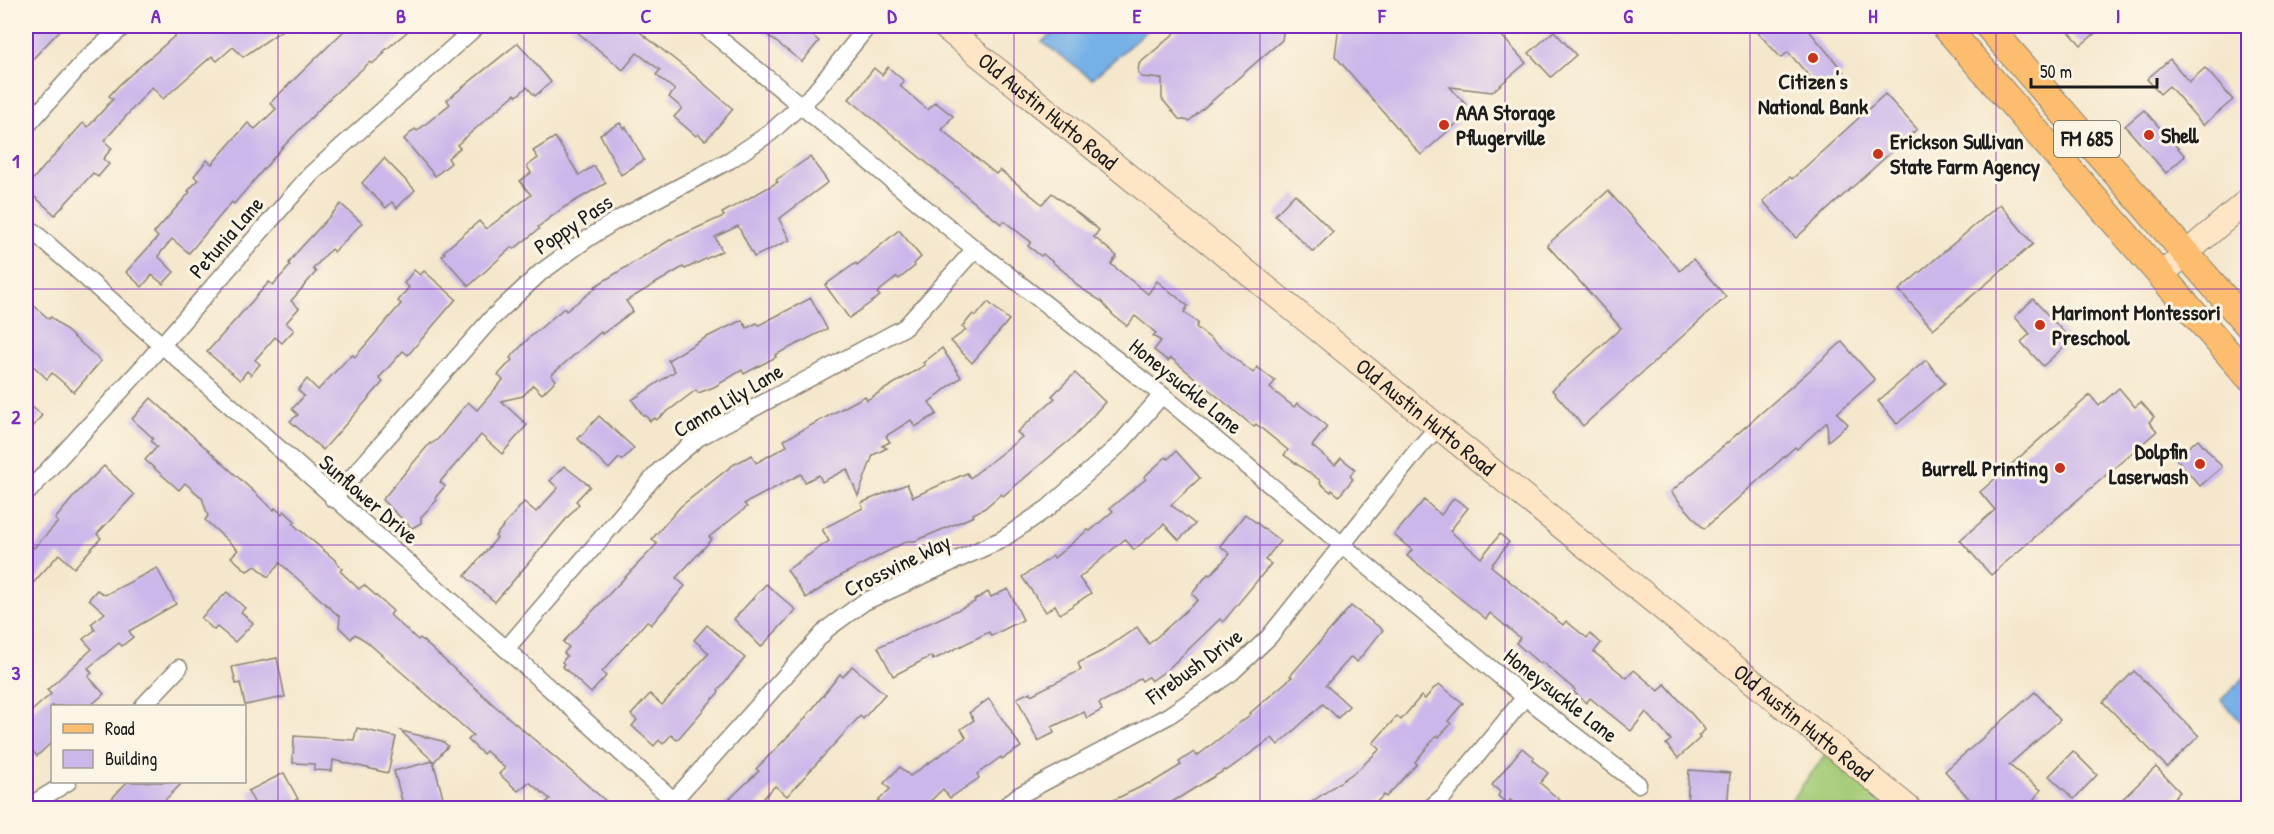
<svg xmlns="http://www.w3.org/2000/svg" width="2274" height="834" font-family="'Patrick Hand',sans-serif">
	<rect width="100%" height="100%" fill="#fcf5e5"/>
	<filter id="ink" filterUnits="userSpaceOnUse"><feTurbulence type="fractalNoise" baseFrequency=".0167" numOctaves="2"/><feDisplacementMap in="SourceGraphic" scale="12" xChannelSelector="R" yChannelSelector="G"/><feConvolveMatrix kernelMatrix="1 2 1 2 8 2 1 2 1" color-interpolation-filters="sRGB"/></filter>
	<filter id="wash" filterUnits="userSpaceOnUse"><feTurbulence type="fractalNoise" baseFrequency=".008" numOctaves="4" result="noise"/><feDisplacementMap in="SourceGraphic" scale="24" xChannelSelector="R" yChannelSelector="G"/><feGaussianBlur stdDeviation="1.35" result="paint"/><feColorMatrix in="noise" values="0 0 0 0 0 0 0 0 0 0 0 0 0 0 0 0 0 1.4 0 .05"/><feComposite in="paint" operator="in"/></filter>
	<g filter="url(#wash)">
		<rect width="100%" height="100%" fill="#f5e7cc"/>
		<path fill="#a3cb76" stroke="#607449" stroke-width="1.5" d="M1827,753L1895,808H1785Z"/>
		<g fill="#75b0e6" stroke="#486681" stroke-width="1.5">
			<path d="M1061,26H1152L1092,79L1042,42Z"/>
			<path d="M2248,674V729L2221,700Z"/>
		</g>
		<g id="blocks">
			<g fill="#ccb7ea">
				<path d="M26,26H64L26,66Z"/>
				<path d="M186,26H288L243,57L233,47L217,61L212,56L163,99L152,87L104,141L112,148L103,159L109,164L98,177L93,173L55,215L26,189V187L83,123L88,127L113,99L109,96L120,84Z"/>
				<path d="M349,26H414L383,52L385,53L372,64L370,62L331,97L280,150L234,204L232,202L189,253L172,239L158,256L174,272L163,284L152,275L142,287L126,272L158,237L154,233L190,192L188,191L198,180L194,176L207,160L212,164L248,123L255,129L276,109L270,103Z"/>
				<path d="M570,26H632L688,70L733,109L707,139L705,140L698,134L696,136L674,117L682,108L669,97L675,90L656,75L660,70L637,53L623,70Z"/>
				<path d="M756,26H800L819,41L802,62Z"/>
				<path d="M1183,26H1284L1282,40L1189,121L1179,119L1162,99V79L1142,77L1138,73L1139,64Z"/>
				<path d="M1339,26H1493L1526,63L1492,92L1450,87L1466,105L1460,110L1465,116L1421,155L1335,56Z"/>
				<path d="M1752,26H1805L1844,72L1822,91L1788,52L1781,58Z"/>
				<path d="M2064,26H2104L2081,45Z"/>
				<path d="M1554,31L1576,55L1551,77L1529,53Z"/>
				<path d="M518,43L551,82L535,96L527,87L517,96L515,94L457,145L460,148L448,158L451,163L435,176L404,139L415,129L417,131L450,104L447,100Z"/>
				<path d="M2170,59L2189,82L2205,68L2233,100L2203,125L2169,86L2160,94L2147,79Z"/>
				<path d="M888,67L904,81L900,86L928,110L935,102L953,116L942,130L963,147L996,174L1000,170L1042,204L1052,193L1099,230L1094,237L1117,256L1111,264L1148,294L1157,281L1188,306L1184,312L1198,323L1196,327L1253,373L1257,367L1275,381L1270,388L1294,407L1297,403L1320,420L1327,427L1312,446L1335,465L1341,458L1355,469L1350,476L1353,479L1339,496L1332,490L1331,492L1320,483L1321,481L1284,455L1288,450L1256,424L1254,427L1171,358L1168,361L1154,350L1161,341L1153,336L1156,333L1135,316L1127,326L1113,315L1101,301L1079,287L1068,275L1043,254L1041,256L1028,246L1031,242L1004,221L1001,224L849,99L874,68L882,75Z"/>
				<path d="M1885,94L1917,129L1796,238L1763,201L1790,177L1792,179Z"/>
				<path d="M2144,110L2185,156L2166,173L2125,126Z"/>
				<path d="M620,123L624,129L626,127L644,160L621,175L600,134Z"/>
				<path d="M555,137L579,175L594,166L606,183L563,208L538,227L539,229L514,249L512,247L469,286L442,256L445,253L443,252L479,221L486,229L531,195L520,181L531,173L527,166L538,158L533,151Z"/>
				<path d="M810,157L828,182L779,219L790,240L754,257L738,226L715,237L722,251L685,269L683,267L626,301L633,311L602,334L601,332L551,375L556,380L542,394L533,385L523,396L501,401L527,425L502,454L481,435L440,482L445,486L435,498L437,500L421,517V523L412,528L382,500L430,443L431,444L438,439L468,402L477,410L503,380L498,375L512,360L510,358L529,338L564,308L566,311L596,288L594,287L670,240L724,216L722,213L778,182L776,180Z"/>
				<path d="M384,158L415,190L397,208L392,202L386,208L362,183Z"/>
				<path d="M1608,191L1680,271L1693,259L1726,297L1583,426L1552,390L1621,328L1547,245Z"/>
				<path d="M1295,194L1333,232L1313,252L1275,215Z"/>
				<path d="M341,204L362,223L334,252L331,249L313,269L316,272L291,301L299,308L286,323L294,330L282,343L275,337L255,360L260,364L251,375L247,371L240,380L207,352L269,282L273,285L290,266L289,263L297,252Z"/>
				<path d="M2000,204L2033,244L1933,329L1899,290Z"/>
				<path d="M899,230L921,257L914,264L915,266L899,279L897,277L877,293L880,296L849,318L825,285L856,263L857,265Z"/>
				<path d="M414,270L420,275L424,271L456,299L408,355L403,351L379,378L383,382L323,450L290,421L298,415L292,409L304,396L298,390L307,379L318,390L348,358L353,355L355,357L401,304L398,301L409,287L404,283Z"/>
				<path d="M811,298L827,329L775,355L776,357L744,374L742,370L714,387L698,393L696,390L656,420L655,418L650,421L646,416L643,415L632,400L675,371L668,360L703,339L742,320L747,328L757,323L759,325Z"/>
				<path d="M2033,299L2071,340L2043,366L2021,342L2030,334L2015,317Z"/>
				<path d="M988,302L1009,320L972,363L951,341L966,330L962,327L973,314L976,316Z"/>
				<path d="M32,304L49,319L51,317L101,361L74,392L52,373L47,379L26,359V312Z"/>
				<path d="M1842,342L1875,380L1837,413L1848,424L1828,441L1827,422L1797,449L1795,447L1704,529L1671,492Z"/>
				<path d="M942,348L961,377L929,402L937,414L915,427L911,420L886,436L890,442L882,446L887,448L873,455L858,496L847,469L822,482L819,475L805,482L801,474L744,504L747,507L709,537L712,539L676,578L685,586L651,625L647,621L602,672L606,676L591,693L562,666L564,664L562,662L567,656L564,653L569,647L563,642L657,544L652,539L681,506L733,465L752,455L756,463L787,446L784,440L865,396L867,400L925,365L923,363Z"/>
				<path d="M1926,360L1945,383L1897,424L1878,401Z"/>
				<path d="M1075,373L1105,402L1075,436L1059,449L1003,496L1001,494L985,508L973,514L974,516L915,541H907L842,575L806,598L787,570L829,541L822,529L863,508L861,503L907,484L913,497L967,473L970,478L1022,437L1017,432L1055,398L1052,396Z"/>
				<path d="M2119,388L2135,407L2141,402L2154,417L2149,422L2157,431L1991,575L1960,540L1995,510L1980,492L2090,395L2099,406Z"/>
				<path d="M151,398L274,510L275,508L282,514L284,511L296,522L293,524L335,560L342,569L340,571L359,589L364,585L393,611L390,615L418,640L420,638L495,706L614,808H553L546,803L550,799L529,782L518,791L499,774L505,768L486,751L483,754L468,740L473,735L366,641L355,634L351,639L339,627L340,617L280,563L268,577L256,566L247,571L231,557L238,550L205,520L208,516L202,498L185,483L179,490L145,460L157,447L151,441L153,438L132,419Z"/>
				<path d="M26,402L42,415L26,436Z"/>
				<path d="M599,416L634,448L622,460L619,458L609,469L578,439Z"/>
				<path d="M2198,439L2222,467L2200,486L2176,458Z"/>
				<path d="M1176,451L1200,478L1171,505L1195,524L1179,540L1164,524L1134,550L1125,539L1079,578L1091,593L1060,614L1055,605L1046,612L1022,577L1053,556L1054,558L1088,530L1090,531L1113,511L1110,508L1146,479L1144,477L1166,457L1168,459Z"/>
				<path d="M104,466L134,495L97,534L101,538L74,568L59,554L26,591V540L34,548L58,522L55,519L76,494Z"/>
				<path d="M564,466L590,486L576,501L579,504L495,602L465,576L497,538L495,536L524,502L536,512L558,488L550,481Z"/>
				<path d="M1454,498L1468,508L1450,531L1481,558L1500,534L1509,542L1491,566L1563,625L1566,621L1587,638L1590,634L1601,643L1594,652L1627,678L1634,670L1659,691L1665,684L1704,728L1705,730L1698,736L1700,738L1678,758L1666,744L1671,740L1646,712L1631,731L1590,698L1586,703L1574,692L1575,690L1542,662L1540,664L1516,643L1520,638L1490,613L1486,619L1407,556L1412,550L1394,535L1424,500L1441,515Z"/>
				<path d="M1245,514L1280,541L1265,560L1271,564L1223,622L1220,619L1167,670L1151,681L1148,677L1142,681L1140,678L1120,693L1099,703L1102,710L1087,718L1084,712L1052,727L1054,733L1038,741L1017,698L1030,692L1031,695L1081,670L1078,663L1102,651L1137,627L1149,644L1198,600L1192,594L1208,574L1210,575L1230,554L1220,546Z"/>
				<path d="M157,568L176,604L129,631L133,637L122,646L119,643L88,668L92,673L88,676L104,694L90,706H52V742L37,756L26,744V716L51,694L47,690L92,649L83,639L95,630L91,624L105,613L89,599L97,590L105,595Z"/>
				<path d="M766,584L796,610L761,647L734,619Z"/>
				<path d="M1008,589L1023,620L991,636L989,632L933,660L931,656L893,676L878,647L975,602L974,600L988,592L991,597Z"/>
				<path d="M227,592L245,608L241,612L253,623L235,642L217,627L214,630L201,618Z"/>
				<path d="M1351,606L1383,630L1357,662L1351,657L1326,685L1349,706L1338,718L1323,704L1278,745L1272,738L1226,771L1225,770L1162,808H1097L1149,783L1150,784L1181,765L1179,762L1194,752L1197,756L1251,714L1250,713L1292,677L1290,676Z"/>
				<path d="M707,625L745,658L718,690L719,692L677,740L671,735L663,744L659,740L654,746L632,726L637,720L631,715L650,694L662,705L709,653L694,640Z"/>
				<path d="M277,658L285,697L245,705L240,683L236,684L232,667Z"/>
				<path d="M852,666L885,694L863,719L860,716L787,796L775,786L754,808H720L759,771L756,769L802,722L840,674L843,677Z"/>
				<path d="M2134,671L2199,736L2167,767L2103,702Z"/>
				<path d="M1440,685L1463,703L1448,721L1451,724L1439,737L1437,735L1415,762L1417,764L1386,797L1384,795L1370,808H1303L1359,769L1380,749L1373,743L1397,716L1401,720L1421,696L1425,699L1434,688Z"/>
				<path d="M2035,692L2060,720L2009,765L2041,790L2027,808H1977L1945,771Z"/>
				<path d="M989,699L1021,747L1002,759L1001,757L977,774L979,778L950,798L943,789L923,808H885L878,801L890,789L884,783L900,767L910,776L966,737L961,729L974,720L969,713Z"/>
				<path d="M357,728L396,737L388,773L333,760L332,771L314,770V764L293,763L294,736L354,740Z"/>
				<path d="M401,731L442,741L448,746L434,762Z"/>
				<path d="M1522,748L1534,757L1532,760L1548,773L1540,783L1569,808H1521L1510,800L1508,804L1498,796L1500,792L1492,785Z"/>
				<path d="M2073,751L2097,775L2074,799L2049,776Z"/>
				<path d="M433,761L446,808H404L394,771Z"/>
				<path d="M2156,767L2180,792L2163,808H2113Z"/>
				<path d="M1689,770L1730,773L1727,808L1687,807Z"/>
				<path d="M284,773L298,799L281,808H257L248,791Z"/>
				<path d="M127,782H183L157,808H103Z"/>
			</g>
		</g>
	</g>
	<g filter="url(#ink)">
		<use href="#blocks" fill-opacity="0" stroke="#888274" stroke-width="1.5"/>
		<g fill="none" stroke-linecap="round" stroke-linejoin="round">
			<g stroke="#888274" stroke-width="19">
				<g id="street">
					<path d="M704,26L975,249L1162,395L1525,697L1638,784"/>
					<path d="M26,127L87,58L124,26"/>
					<path d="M26,225L506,649L682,808"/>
					<path d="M26,494L140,370L311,174L477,26"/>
					<path d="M333,499L491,319L540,273L587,239L615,221L730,160L770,133L814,93L868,26"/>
					<path d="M506,649L660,470L698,438L905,327L975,249"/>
					<path d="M143,706L179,668"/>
					<path d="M673,801L827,629L864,602L1001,540L1048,508L1120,444L1162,395"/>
					<path d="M26,808L68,782"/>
					<path d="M1003,808L1018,796L1168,716L1231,673L1269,637L1419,448L1438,427"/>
					<path d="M1430,808L1444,796L1525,697"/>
				</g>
			</g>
			<g stroke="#888274" stroke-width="26">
				<g id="secondary">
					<path id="s1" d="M943,26L1909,808"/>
					<path d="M2161,275L2248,200"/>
				</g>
			</g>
			<g stroke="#888274" stroke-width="29">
				<g id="primary">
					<path d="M1945,26L2248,376"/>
					<path d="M1988,26L2248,325"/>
				</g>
			</g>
			<use href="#street" stroke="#fff" stroke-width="16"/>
			<use href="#secondary" stroke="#fee5c5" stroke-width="24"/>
			<use href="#primary" stroke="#fcbd6e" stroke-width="27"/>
		</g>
	</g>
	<path fill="none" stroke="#7b2cbf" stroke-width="1.5" stroke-opacity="0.55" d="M278,26V808M524,26V808M769,26V808M1014,26V808M1260,26V808M1505,26V808M1750,26V808M1996,26V808M26,289H2248M26,545H2248"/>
	<g fill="#c8321e" stroke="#fcf5e5" stroke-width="2">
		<circle cx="1813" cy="58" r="6"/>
		<circle cx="1444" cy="125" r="6"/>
		<circle cx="2149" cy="135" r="6"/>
		<circle cx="1878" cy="154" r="6"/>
		<circle cx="2040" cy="325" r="6"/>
		<circle cx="2200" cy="464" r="6"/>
		<circle cx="2060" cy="468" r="6"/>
	</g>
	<g text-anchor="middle" stroke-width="6" stroke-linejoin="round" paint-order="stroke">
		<rect fill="#fcf5e5" stroke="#5f5d58" stroke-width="1.5" x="2054" y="121" width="66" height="36" rx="4.5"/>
		<g font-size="21" font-weight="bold" fill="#1c1c1c">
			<text x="2087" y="146">FM 685</text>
		</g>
		<g font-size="22" font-weight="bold" fill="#1c1c1c" stroke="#fcf5e5" text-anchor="start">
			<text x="1813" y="89" text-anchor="middle">Citizen's<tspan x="1813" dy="25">National Bank</tspan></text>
			<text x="1456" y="120">AAA Storage<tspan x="1456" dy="25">Pflugerville</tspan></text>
			<text x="2161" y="143">Shell</text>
			<text x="1890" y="149">Erickson Sullivan<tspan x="1890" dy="25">State Farm Agency</tspan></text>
			<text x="2052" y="320">Marimont Montessori<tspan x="2052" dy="25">Preschool</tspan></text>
			<text x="2188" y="459" text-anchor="end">Dolpfin<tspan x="2188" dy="25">Laserwash</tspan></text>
			<text x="2048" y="476" text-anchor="end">Burrell Printing</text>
		</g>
		<g font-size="22" fill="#1c1c1c" stroke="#fcf5e5">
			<text dy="8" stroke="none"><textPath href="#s1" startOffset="135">Old Austin Hutto Road</textPath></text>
			<text transform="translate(573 224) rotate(-34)" y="8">Poppy Pass</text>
			<text transform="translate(226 237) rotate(-49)" y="8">Petunia Lane</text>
			<text transform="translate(1186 386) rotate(39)" y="8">Honeysuckle Lane</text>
			<text transform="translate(728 400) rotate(-31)" y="8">Canna Lily Lane</text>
			<text dy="8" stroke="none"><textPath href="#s1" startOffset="621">Old Austin Hutto Road</textPath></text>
			<text transform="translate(369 499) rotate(41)" y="8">Sunflower Drive</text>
			<text transform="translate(897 565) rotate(-26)" y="8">Crossvine Way</text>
			<text transform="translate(1194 666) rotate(-36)" y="8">Firebush Drive</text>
			<text transform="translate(1561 695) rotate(38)" y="8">Honeysuckle Lane</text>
			<text dy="8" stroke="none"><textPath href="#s1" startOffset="1107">Old Austin Hutto Road</textPath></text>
		</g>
	</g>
	<rect width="2274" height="834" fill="none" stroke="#fcf5e5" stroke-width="66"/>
	<rect x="51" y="705" width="195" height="78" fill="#fcf5e5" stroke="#a29e95" stroke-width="1.5"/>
	<rect x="63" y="724" width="30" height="9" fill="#fcbd6e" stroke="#a29e95" stroke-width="1.5"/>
	<text x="105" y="735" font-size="18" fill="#1c1c1c">Road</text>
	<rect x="63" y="750" width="30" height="18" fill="#ccb7ea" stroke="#a29e95" stroke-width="1.5"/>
	<text x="105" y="765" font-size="18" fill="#1c1c1c">Building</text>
	<path d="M2031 78v9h126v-9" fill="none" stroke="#1c1c1c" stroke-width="3"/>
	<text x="2040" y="78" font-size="18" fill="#1c1c1c" stroke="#fcf5e5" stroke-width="4.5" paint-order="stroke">50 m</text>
	<rect x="33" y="33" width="2208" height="768" fill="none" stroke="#7b2cbf" stroke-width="2"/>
	<g font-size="20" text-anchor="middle" font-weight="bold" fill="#7b2cbf">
		<text x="156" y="23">A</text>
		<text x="401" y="23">B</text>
		<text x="646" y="23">C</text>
		<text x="892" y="23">D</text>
		<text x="1137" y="23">E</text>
		<text x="1382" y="23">F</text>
		<text x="1628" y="23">G</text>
		<text x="1873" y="23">H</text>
		<text x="2118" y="23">I</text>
		<text x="16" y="168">1</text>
		<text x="16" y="424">2</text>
		<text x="16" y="680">3</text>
	</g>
</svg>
